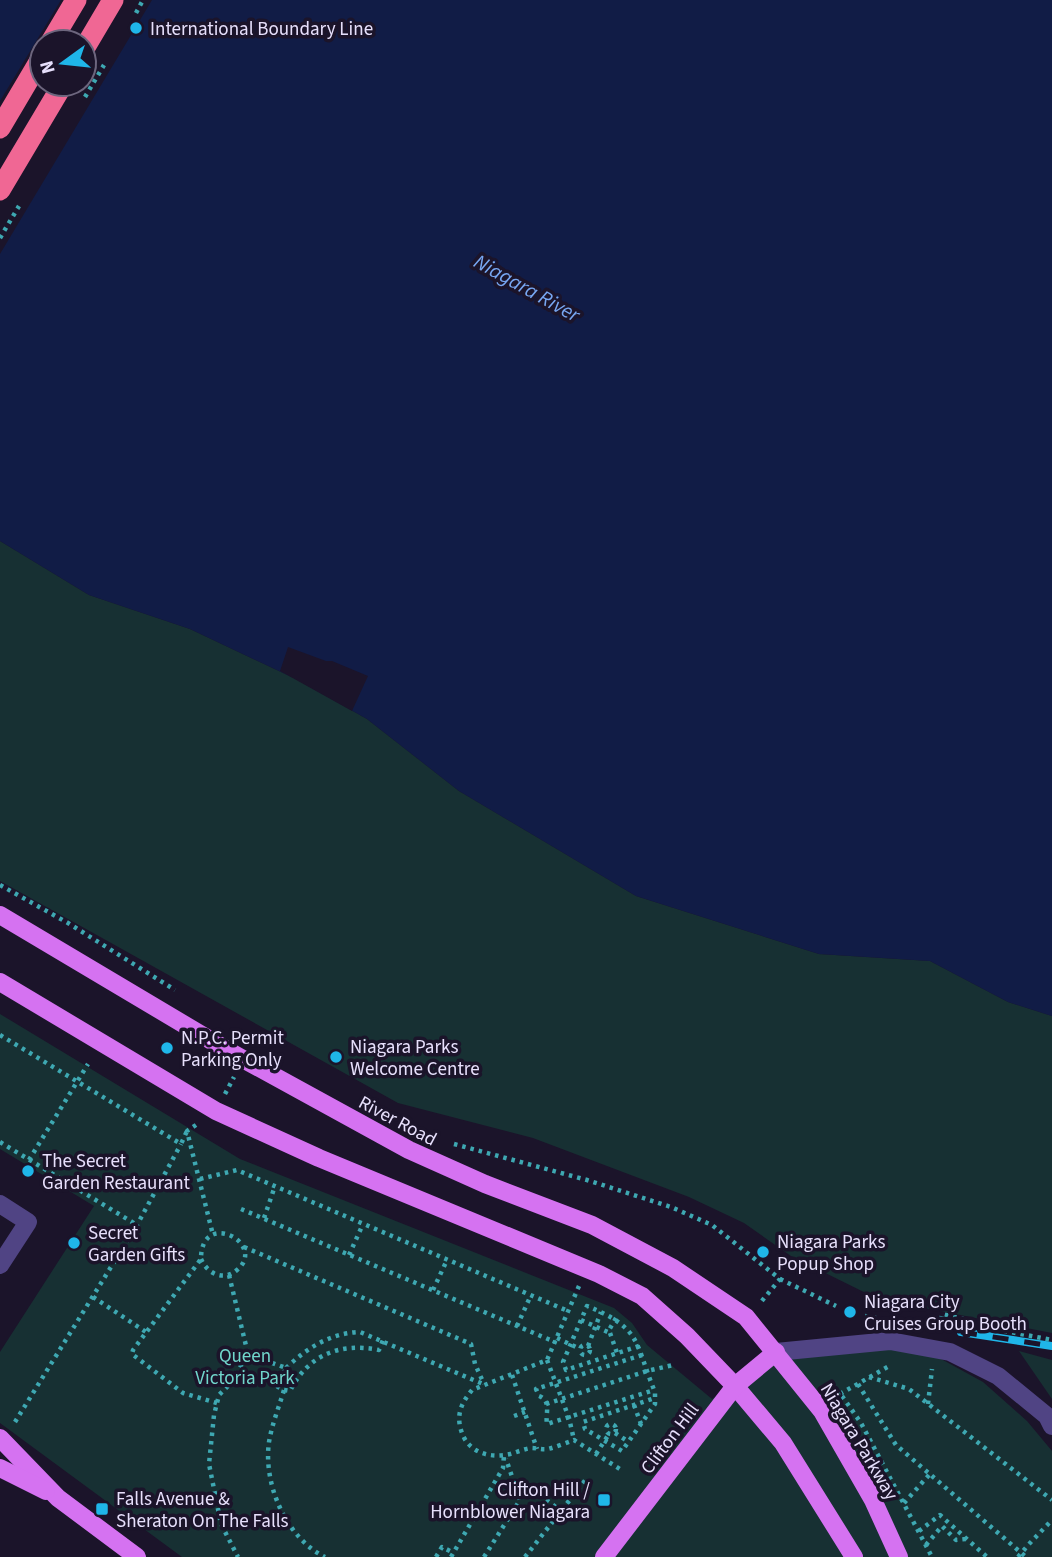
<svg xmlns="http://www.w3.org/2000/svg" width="1052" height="1557" font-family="'Source Sans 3',sans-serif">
	<rect width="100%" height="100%" fill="#1b142a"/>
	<g fill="#173033">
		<path d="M0,541L89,595L190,629L296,679L367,719L459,791L636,896L819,954L930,961L1008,1002L1052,1016V1333L878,1299L791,1256L744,1223L689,1197L533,1138L398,1103L0,881Z"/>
		<path d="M0,1014L240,1159L614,1308L632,1323L647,1345L712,1399L776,1352L871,1342L932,1354L983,1382L1027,1421L1052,1451V1557H182L0,1423V1352L94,1206L0,1149Z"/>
		<path d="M1019,1351L1052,1360V1399Z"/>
	</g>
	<path fill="#111c46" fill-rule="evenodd" d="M0,0H1052V1016L1008,1002L930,961L819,954L636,896L459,791L367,719L296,679L190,629L89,595L0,541ZM42,42H84V84H42Z"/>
	<g fill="#1b142a" fill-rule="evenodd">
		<path d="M61,0H152L0,254V101ZM42,42H84V84H42Z"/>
		<path d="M288,647L326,661H332L368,676L352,711L280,671Z"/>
	</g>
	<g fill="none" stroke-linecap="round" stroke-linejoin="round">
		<g stroke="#3ea8b2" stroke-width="4.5" stroke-dasharray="3.5 5" stroke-linecap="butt">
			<path d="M136,13L143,0"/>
			<path d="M85,97L104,65"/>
			<path d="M0,238L19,206"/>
			<path d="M0,885L68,923L175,990"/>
			<path d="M0,1035L181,1144L187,1131"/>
			<path d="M225,1094L234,1077"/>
			<path d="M196,1125L187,1131L213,1235"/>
			<path d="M0,1142L137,1225"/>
			<path d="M454,1144L587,1180L671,1207L712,1225L780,1279L761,1302"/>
			<path d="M29,1160L88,1064"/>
			<path d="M200,1179L237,1170L568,1311"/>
			<path d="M241,1209L555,1342"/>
			<path d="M264,1218L275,1186"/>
			<path d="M244,1247L471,1344L475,1364L484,1384"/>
			<path d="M349,1255L363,1224"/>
			<path d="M201,1259C207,1273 223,1282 237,1270C268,1244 201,1208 201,1259L133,1350L132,1354L183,1393L217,1403"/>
			<path d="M229,1275L248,1354L230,1384L219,1395L214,1415L209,1464L221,1524L238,1557"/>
			<path d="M780,1279L836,1306"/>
			<path d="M579,1286L547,1360L472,1390C462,1402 456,1414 461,1430C467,1452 489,1459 510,1454C517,1452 524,1449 531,1448C537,1448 542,1450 548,1449C556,1447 566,1443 574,1440L623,1471"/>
			<path d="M433,1290L447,1260"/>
			<path d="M93,1297L146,1332"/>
			<path d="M865,1316L876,1318"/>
			<path d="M616,1318L609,1330L617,1353"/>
			<path d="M963,1319L1005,1331L1052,1340"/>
			<path d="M581,1320L610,1333"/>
			<path d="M517,1326L531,1295"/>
			<path d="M940,1328L942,1314L963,1319L961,1332"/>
			<path d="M557,1338L580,1349"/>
			<circle cx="585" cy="1350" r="5"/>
			<path d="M588,1346L601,1312"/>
			<path d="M639,1346L566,1370L563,1362L587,1306C643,1329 634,1342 655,1392V1404L622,1451L585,1429L583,1422L655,1398"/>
			<path d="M248,1354L286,1368L278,1387L284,1390C279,1407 272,1424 269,1442C263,1484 286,1538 325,1557"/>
			<path d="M642,1355L536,1389L539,1396C552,1401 545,1414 547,1424L654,1390"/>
			<path d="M547,1360L569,1418L574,1440"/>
			<path d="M286,1368C307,1348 330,1333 360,1332L483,1384"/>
			<path d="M512,1375L537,1449"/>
			<path d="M869,1377L909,1389L1052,1500"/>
			<path d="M858,1384L896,1445L1026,1557"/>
			<path d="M284,1390L290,1391C308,1355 340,1342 379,1350L383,1340"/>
			<path d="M840,1394L891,1365"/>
			<path d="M842,1396L861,1423L932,1557"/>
			<path d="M546,1404L647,1371L673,1365"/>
			<path d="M928,1404L932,1369"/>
			<path d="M634,1405L641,1424"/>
			<path d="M514,1416L525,1412"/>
			<path d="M15,1422L137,1225L181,1144"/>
			<circle cx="611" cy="1429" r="5"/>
			<path d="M615,1433L629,1442"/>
			<path d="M596,1454L609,1434"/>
			<path d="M517,1491L529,1487L561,1511"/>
			<path d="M904,1503L929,1475"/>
			<path d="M919,1531L940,1515L987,1557"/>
			<path d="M1029,1544L1052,1520"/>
			<path d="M926,1545L942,1526L956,1540L966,1539"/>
			<path d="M436,1557L442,1547L454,1553"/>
			<path d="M451,1557L503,1468L504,1455"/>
			<path d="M484,1557L520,1500L506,1459"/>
			<path d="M525,1557L587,1478"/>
		</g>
		<g stroke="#504484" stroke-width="18">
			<path d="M0,1204L28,1222L0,1265"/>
			<path d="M776,1352L890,1341L950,1352L998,1376L1047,1416L1052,1426"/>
		</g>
		<g stroke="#d572f1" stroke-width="18">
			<path d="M0,915L232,1053L409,1150L485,1184L592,1225L673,1268L746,1317L822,1411L873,1500L899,1557"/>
			<path d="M0,982L216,1111L319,1158L599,1274L642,1296L687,1336L735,1386L783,1443L854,1557"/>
			<path d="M0,1438L58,1498L137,1557"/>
			<path d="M0,1468L46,1491"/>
			<path d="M604,1557L735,1386L776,1352"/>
		</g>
		<g stroke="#f06794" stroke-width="21">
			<path d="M51,42L76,0"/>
			<path d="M84,49L113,0"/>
			<path d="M0,128L42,57"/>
			<path d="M0,190L63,84"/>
		</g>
		<g stroke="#1fb6e9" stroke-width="8">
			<path id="rail" d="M961,1332L1052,1346"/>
		</g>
		<use href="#rail" stroke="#1b142a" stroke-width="5" stroke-dasharray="16" stroke-linecap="butt"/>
		<path stroke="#3ea8b2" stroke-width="4.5" stroke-dasharray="3.5 5" stroke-linecap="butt" d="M1018,1557L1029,1544"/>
	</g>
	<g fill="#1fb6e9" stroke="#1b142a" stroke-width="2.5">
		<circle cx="136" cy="28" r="7"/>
		<circle cx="167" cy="1048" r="7"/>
		<circle cx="336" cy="1057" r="7"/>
		<circle cx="28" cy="1171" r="7"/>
		<circle cx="74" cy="1243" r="7"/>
		<circle cx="763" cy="1252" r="7"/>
		<circle cx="850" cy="1312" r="7"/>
		<rect x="597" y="1493" width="14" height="14" rx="3.5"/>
		<rect x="95" y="1502" width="14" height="14" rx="3.5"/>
	</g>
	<g text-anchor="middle" stroke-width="7" stroke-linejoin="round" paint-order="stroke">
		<g font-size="19" fill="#e7e0fc" stroke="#1b142a" text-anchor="start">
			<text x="150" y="35">International Boundary Line</text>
			<text x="181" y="1044">N.P.C. Permit<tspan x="181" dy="22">Parking Only</tspan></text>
			<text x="350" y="1053">Niagara Parks<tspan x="350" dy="22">Welcome Centre</tspan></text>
			<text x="42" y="1167">The Secret<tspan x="42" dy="22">Garden Restaurant</tspan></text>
			<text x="88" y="1239">Secret<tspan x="88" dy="22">Garden Gifts</tspan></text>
			<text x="777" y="1248">Niagara Parks<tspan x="777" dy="22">Popup Shop</tspan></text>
			<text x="864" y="1308">Niagara City<tspan x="864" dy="22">Cruises Group Booth</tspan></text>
			<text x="590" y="1496" text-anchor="end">Clifton Hill /<tspan x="590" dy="22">Hornblower Niagara</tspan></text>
			<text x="116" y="1505">Falls Avenue &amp;<tspan x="116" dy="22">Sheraton On The Falls</tspan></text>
		</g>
		<g font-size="19" fill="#e7e0fc" stroke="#1b142a">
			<text transform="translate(398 1120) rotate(28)" y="7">River Road</text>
			<text transform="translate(669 1438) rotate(-53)" y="7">Clifton Hill</text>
			<text transform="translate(860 1441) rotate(59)" y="7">Niagara Parkway</text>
		</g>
		<g font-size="19" fill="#71d6cc" stroke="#1b142a">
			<text x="245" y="1362">Queen<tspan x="245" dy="22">Victoria Park</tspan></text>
		</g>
		<g font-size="21" font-style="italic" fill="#78a7f2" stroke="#1b142a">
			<text transform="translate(527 288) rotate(29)" y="7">Niagara River</text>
		</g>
	</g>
	<g transform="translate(63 63) rotate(255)"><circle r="33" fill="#1b142a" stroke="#6d667e" stroke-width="2"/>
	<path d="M0-5L12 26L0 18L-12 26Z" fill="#1fb6e9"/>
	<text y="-10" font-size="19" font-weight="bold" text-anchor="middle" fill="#e7e0fc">N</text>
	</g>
</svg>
